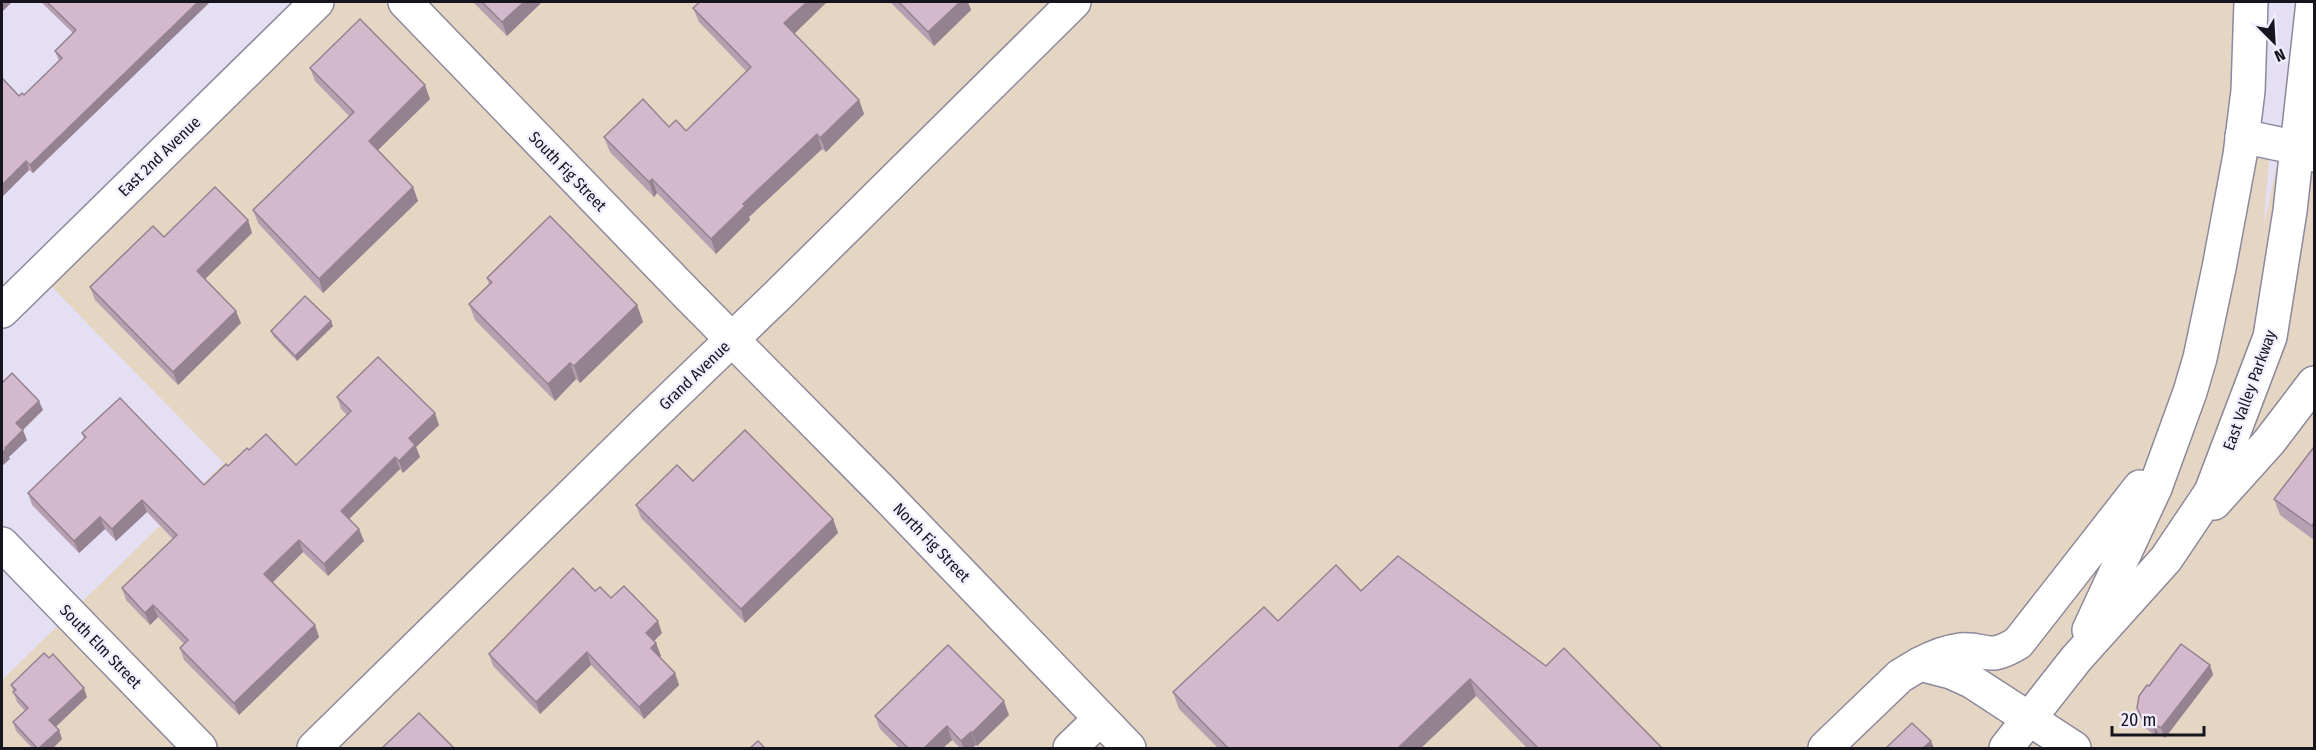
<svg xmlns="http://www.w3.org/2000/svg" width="2316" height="750" font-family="'Fira Sans Condensed',sans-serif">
	<rect width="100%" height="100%" fill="#e5dff4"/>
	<path fill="#e5d6c4" d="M317,2H2245L2248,83L2270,145L2264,224L2281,146L2314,149V748H2V680L224,463L39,274Z"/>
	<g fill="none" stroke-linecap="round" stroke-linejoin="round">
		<g stroke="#8d889b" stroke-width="36">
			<g id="minor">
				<path d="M405,2L690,297L883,492L1129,748"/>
				<path d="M2242,136L2298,148L2314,155"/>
				<path d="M2,311L317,2"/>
				<path d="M2,544L200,748"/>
				<path d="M1070,748L1100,719"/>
				<path d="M1825,748L1900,676L1920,664L1951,672L1971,681L2074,748"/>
			</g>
		</g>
		<g stroke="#8d889b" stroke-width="36">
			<g id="major">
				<path d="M2214,503L2269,442L2314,383"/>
				<path d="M2089,630L2155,488L2190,392L2200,358L2219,268L2240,155L2248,91L2251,2"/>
				<path d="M1920,664C1933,657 1945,652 1960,650C1988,648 1987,662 2018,643L2140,487"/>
				<path d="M314,748L643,425L778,295L1074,2"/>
				<path d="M2006,748L2076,659L2166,559L2211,492L2270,337L2290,211L2313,2"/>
			</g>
		</g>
		<use href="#minor" stroke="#fff" stroke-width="33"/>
		<use href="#major" stroke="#fff" stroke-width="33"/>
	</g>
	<g fill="#b69fb0">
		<path d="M41,2H210L33,173L29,170L2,197V78L19,96L24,95L59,61L55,51L73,33Z"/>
		<path d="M473,2H542L507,36Z"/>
		<path d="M890,2H968L971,10L934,46Z"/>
		<path d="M693,8L794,33L859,100L864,114L826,152L822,149L749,217L750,220L716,254L657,193L654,197L610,152L604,137L669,127L686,131L747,72L699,22Z"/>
		<path d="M310,68L430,99L378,150L413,187L418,201L323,293L258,223L253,210L349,116L315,81Z"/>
		<path d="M248,220L252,233L205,279L241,323L178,385L95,300L90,287L164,237Z"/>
		<path d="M487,278L637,305L643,322L580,383L576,379L555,401L475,320L469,304L489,284Z"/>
		<path d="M333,326L297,361L273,336L271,331Z"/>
		<path d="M337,397L439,425L416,447L420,457L403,473L400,469L349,519L359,529L364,541L328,576L303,552L273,582L315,625L319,637L239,715L184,660L180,648L184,644L158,617L150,625L126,600L122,588L173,539L147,512L116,541L105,529L79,553L32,505L28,493L84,439L82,433L204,485L228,466L249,450L296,465L347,415L341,409Z"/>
		<path d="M2314,447V540L2280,515L2274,499Z"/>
		<path d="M693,481L833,519L838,533L745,623L641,518L636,505Z"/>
		<path d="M595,591L611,598L662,633L654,641L656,643L661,656L659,657L675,673L679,685L644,719L591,665L540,714L493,666L489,654Z"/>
		<path d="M1361,591L1546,666L1662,748H1527L1476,696L1421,748H1218L1179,709L1173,692L1278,621Z"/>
		<path d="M2210,665L2213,675L2165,738L2158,733L2156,736L2145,728L2137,708L2149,686Z"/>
		<path d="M11,685L87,697L56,727L59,730L62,739L53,748H32L16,731L13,722L25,711L17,702Z"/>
		<path d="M1009,715L977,746L976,745L972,748H960L952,740L943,748H899L880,729L875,716Z"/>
	</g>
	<g fill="#948290">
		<path d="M5,2H12L2,12V5Z"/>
		<path d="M198,2H210L33,173L30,165Z"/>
		<path d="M524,2H542L507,36L502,22Z"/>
		<path d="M807,2H827L790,38L784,23Z"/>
		<path d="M960,2H968L971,10L934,46L928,32Z"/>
		<path d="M425,85L430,99L374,154L369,141Z"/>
		<path d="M859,100L864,114L826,152L820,138Z"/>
		<path d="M817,134L822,149L749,217L750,220L716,254L711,239L743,204Z"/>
		<path d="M26,161L29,170L2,197V185Z"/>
		<path d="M652,179L657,193L654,197L649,182Z"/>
		<path d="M413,187L418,201L323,293L319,279Z"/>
		<path d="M248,220L252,233L201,283L197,271Z"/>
		<path d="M637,305L643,322L580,383L574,366Z"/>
		<path d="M236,311L241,323L178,385L173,372Z"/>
		<path d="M331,321L333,326L297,361L295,356Z"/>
		<path d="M570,363L576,379L555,401L548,384Z"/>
		<path d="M39,401L43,410L20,433L16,423Z"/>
		<path d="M435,413L439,425L416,447L420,457L403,473L399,461L409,438Z"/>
		<path d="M23,430L27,440L9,457L10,459L2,466V453L5,448Z"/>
		<path d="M395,457L400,469L345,523L341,511Z"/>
		<path d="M142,500L147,512L116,541L112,529Z"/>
		<path d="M100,517L105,529L79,553L74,541Z"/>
		<path d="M833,519L838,533L745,623L741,609Z"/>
		<path d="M2314,522V533L2312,526Z"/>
		<path d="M359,529L364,541L328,576L324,564Z"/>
		<path d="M299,540L303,552L269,586L264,574Z"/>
		<path d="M153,605L158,617L150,625L145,613Z"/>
		<path d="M658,621L662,633L650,645L646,633Z"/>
		<path d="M315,625L319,637L239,715L234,703Z"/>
		<path d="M656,643L661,656L656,661L651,648Z"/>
		<path d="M587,652L591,665L540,714L536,702Z"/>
		<path d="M2210,665L2213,675L2165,738L2161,728Z"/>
		<path d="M675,673L679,685L644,719L639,707Z"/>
		<path d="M1470,679L1476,696L1421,748H1398Z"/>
		<path d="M84,688L87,697L53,729L49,720Z"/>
		<path d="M1004,701L1009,715L977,746L972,733Z"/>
		<path d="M2154,724L2158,733L2156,736L2153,726Z"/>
		<path d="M947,726L952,740L943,748H924Z"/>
		<path d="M59,730L62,739L53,748H39Z"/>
		<path d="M971,732L976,745L972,748H964L961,741Z"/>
		<path d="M1931,741L1934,748H1923Z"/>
	</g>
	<g fill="#d4b9cd" stroke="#948290" stroke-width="1.5">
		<path d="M47,2H198L30,165L26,161L2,185V78L19,96L22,93L24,95L62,58L55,51L76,30Z"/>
		<path d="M482,2H524L502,22Z"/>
		<path d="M700,2H807L784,23L859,100L820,138L817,134L743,204L745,206L711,239L652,179L649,182L604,137L643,99L669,127L676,120L686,131L751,67L693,8Z"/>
		<path d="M899,2H960L928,32Z"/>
		<path d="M360,19L425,85L369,141L413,187L319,279L253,210L354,112L310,68Z"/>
		<path d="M215,187L248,220L197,271L236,311L173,372L90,287L153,226L164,237Z"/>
		<path d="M550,216L637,305L574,366L570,363L548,384L469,304L492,282L487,278Z"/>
		<path d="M305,296L331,321L295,356L271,331Z"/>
		<path d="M378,357L435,413L409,438L415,445L399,461L395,457L341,511L359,529L324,564L299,540L264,574L315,625L234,703L180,648L188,640L153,605L145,613L122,588L177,535L142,500L112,529L100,517L74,541L28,493L86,437L82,433L120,398L204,485L226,464L228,466L247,448L249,450L266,434L296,465L351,411L337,397Z"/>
		<path d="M12,373L39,401L16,423L23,430L5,448L6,449L2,453V383Z"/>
		<path d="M745,430L833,519L741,609L636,505L677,465L693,481Z"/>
		<path d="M2314,447V522L2312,526L2274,499Z"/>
		<path d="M1398,556L1546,666L1564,648L1662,748H1538L1470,679L1398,748H1228L1173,692L1264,607L1278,621L1336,565L1361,591Z"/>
		<path d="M573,568L595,591L600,587L611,598L624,586L658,621L646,633L656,643L651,648L675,673L639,707L587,652L536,702L489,654Z"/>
		<path d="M2181,644L2210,665L2161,728L2154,724L2153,726L2142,718L2137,708L2139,696L2147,685L2149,686Z"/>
		<path d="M948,645L1004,701L972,733L971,732L961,741L947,726L924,748H908L875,716Z"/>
		<path d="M44,653L49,658L53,654L84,688L49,720L59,730L39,748H37L13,722L28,708L13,692L16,690L11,685Z"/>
		<path d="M419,713L454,748H382Z"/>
		<path d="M1912,723L1931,741L1923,748H1886Z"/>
		<path d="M758,741L765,748H750Z"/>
	</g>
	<g text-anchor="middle" stroke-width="4.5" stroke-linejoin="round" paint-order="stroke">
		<g font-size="16" fill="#16141c" stroke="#f1edfe">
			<text transform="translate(159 156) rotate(-44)" y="6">East 2nd Avenue</text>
			<text transform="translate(568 171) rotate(46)" y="6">South Fig Street</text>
			<text transform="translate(694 375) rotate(-44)" y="6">Grand Avenue</text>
			<text transform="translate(2249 390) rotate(-70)" y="6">East Valley Parkway</text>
			<text transform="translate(932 542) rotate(46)" y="6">North Fig Street</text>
			<text transform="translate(101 646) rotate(46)" y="6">South Elm Street</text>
		</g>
	</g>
	<rect width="2316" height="750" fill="none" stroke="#16141c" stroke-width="6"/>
	<g transform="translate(2274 42) rotate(156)" stroke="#f1edfe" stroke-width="4.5" paint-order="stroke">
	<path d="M0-4.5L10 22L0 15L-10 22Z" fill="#16141c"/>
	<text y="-9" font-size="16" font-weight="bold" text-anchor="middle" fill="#16141c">N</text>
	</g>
	<path d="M2112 726v9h92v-9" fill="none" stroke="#16141c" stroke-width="3"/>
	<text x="2121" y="726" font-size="18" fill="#16141c" stroke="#f1edfe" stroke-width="4.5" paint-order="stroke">20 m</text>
</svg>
